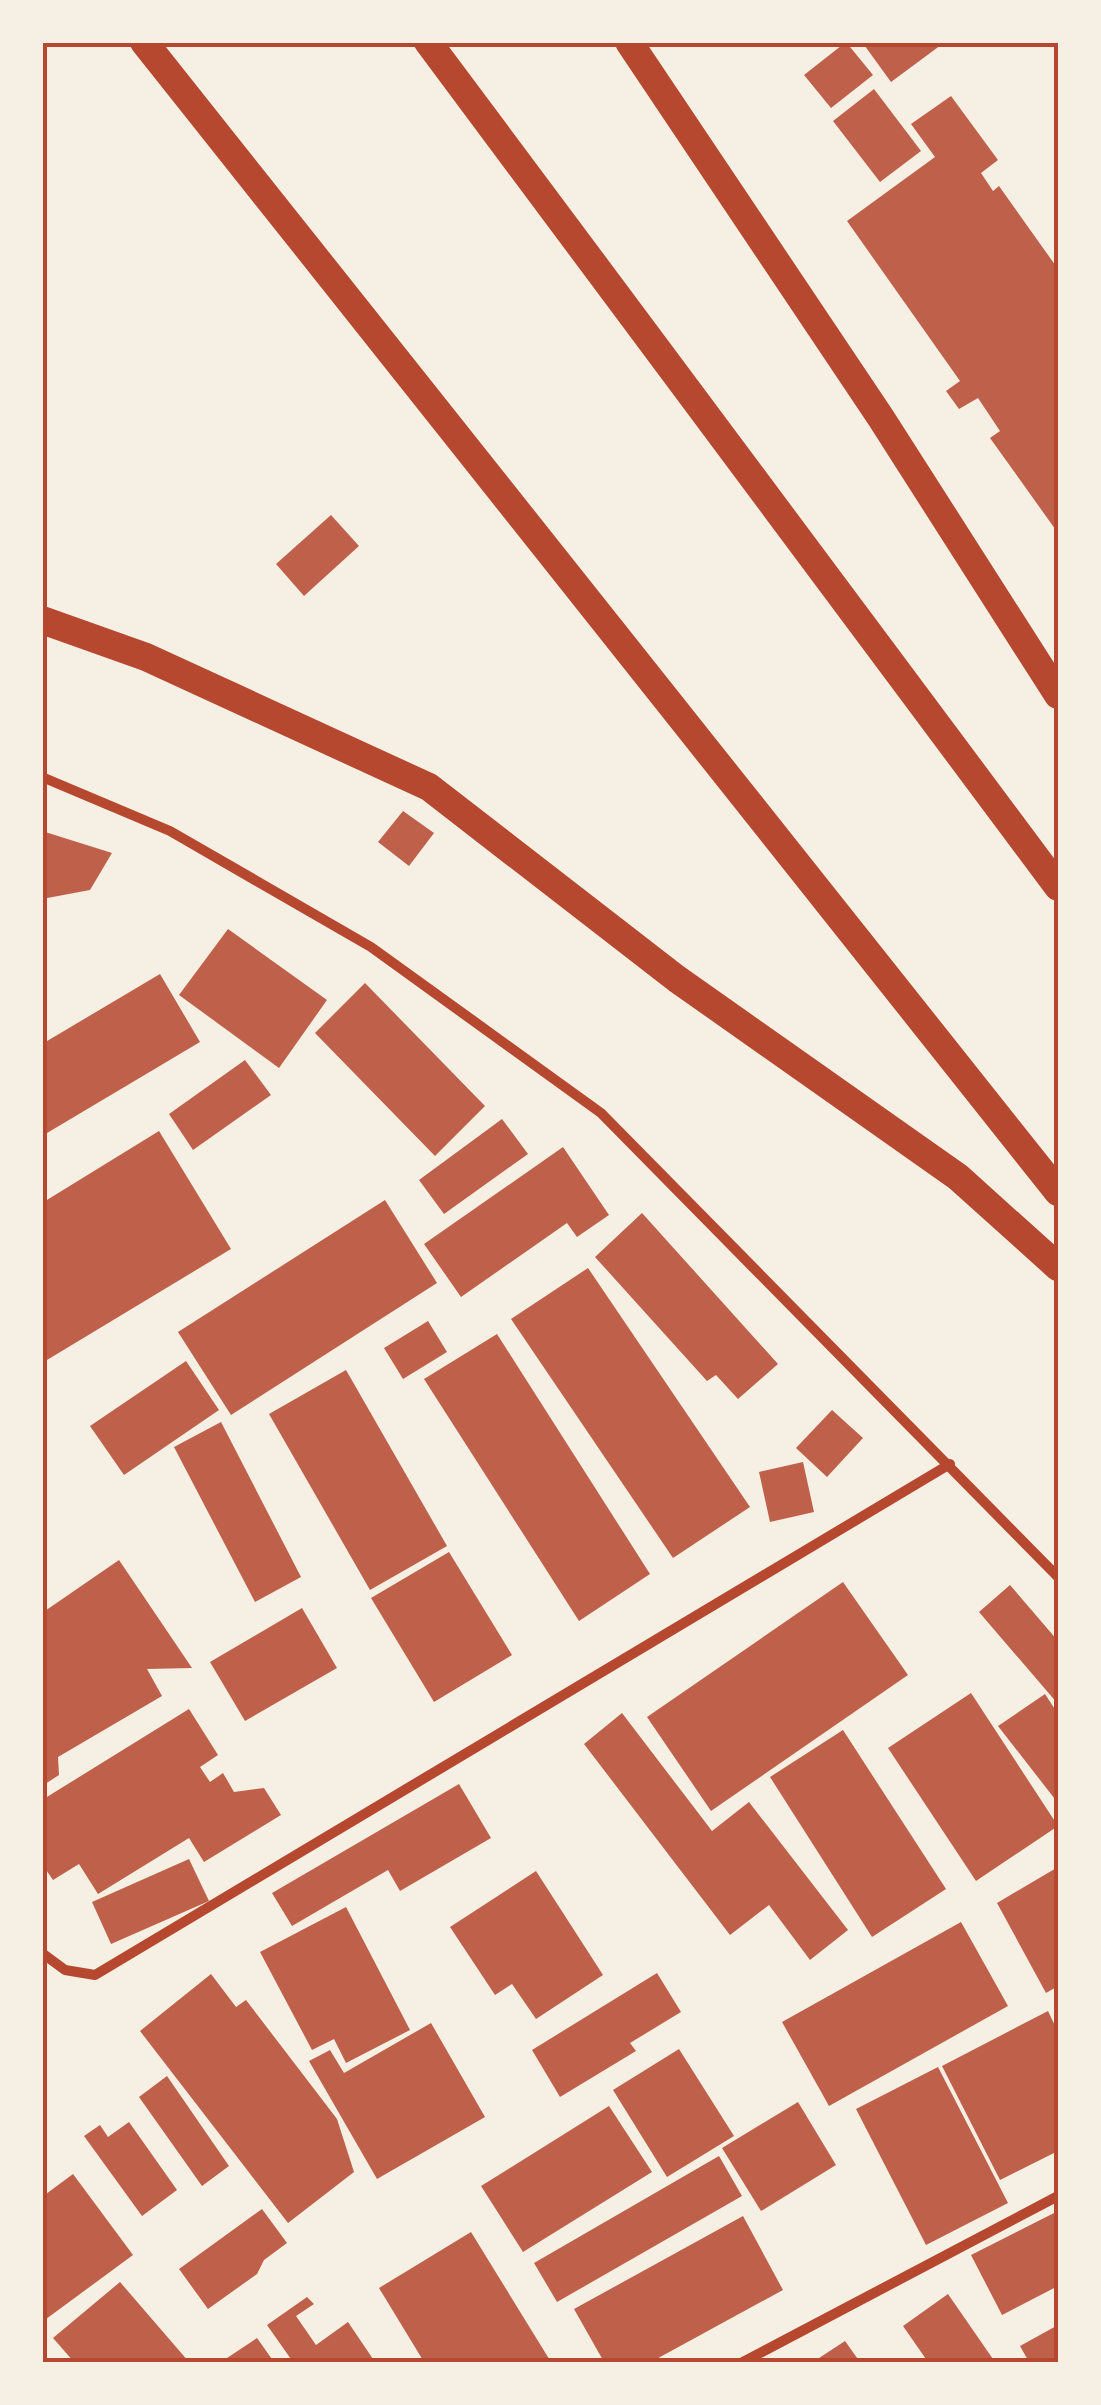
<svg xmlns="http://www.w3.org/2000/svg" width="1101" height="2405" font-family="'Alegreya Sans',sans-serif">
	<rect width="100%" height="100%" fill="#f6efe4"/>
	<g fill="#bf614a">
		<path d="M846,42L873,75L831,108L804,75Z"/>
		<path d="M862,42H945L891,82Z"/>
		<path d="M874,89L921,151L880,182L833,121Z"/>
		<path d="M951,96L998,160L981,173L993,191L999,186L1058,269V533L990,438L1000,431L978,398L959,409L946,391L960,381L847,221L935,157L911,124Z"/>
		<path d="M331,515L359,546L304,596L276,564Z"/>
		<path d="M403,811L434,833L409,866L378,842Z"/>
		<path d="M42,831L112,853L90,890L42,899Z"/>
		<path d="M228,929L327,1000L279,1068L179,995Z"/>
		<path d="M160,974L200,1042L42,1136V1044Z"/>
		<path d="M365,983L485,1106L435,1156L315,1033Z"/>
		<path d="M245,1060L271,1095L193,1150L169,1114Z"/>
		<path d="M502,1119L528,1154L444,1214L419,1180Z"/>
		<path d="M159,1131L231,1249L42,1363V1203Z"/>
		<path d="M563,1147L609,1215L577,1237L567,1223L461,1297L424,1244Z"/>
		<path d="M385,1200L437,1283L231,1415L178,1332Z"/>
		<path d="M642,1213L778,1364L738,1399L716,1375L707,1381L595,1257Z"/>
		<path d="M588,1268L750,1507L673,1558L511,1319Z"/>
		<path d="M428,1321L447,1352L403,1379L384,1348Z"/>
		<path d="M497,1334L650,1574L579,1621L424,1379Z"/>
		<path d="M186,1361L219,1410L124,1475L90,1426Z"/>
		<path d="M346,1370L447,1546L370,1590L269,1414Z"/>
		<path d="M832,1410L863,1438L827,1477L796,1448Z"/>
		<path d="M221,1422L301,1577L255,1602L174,1447Z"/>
		<path d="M803,1462L814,1512L770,1522L759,1472Z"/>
		<path d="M449,1552L512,1655L434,1702L371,1598Z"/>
		<path d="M119,1560L192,1668L147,1669L162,1696L58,1757L59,1775L42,1786V1613Z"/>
		<path d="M843,1582L908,1675L711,1811L647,1717Z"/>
		<path d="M1010,1585L1058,1641V1704L979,1612Z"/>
		<path d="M302,1608L337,1668L245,1721L210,1662Z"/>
		<path d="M971,1693L1058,1826L976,1881L888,1748Z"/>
		<path d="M1045,1694L1058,1714V1803L998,1726Z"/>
		<path d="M189,1709L218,1755L200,1767L210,1782L223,1773L234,1792L264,1788L281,1815L204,1862L189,1838L98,1894L79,1864L53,1880L42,1864V1800Z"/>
		<path d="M622,1713L712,1831L749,1802L848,1930L810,1960L769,1905L730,1935L584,1744Z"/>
		<path d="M843,1730L946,1889L872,1937L770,1777Z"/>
		<path d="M459,1784L491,1838L400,1891L388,1870L292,1926L272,1893Z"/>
		<path d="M189,1859L209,1901L111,1944L92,1902Z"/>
		<path d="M1058,1867V1986L1046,1993L997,1903Z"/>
		<path d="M536,1871L603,1975L536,2019L512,1984L495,1995L450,1927Z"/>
		<path d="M346,1907L410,2030L346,2063L334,2039L312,2050L260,1952Z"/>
		<path d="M961,1922L1008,2006L829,2106L782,2022Z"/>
		<path d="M657,1973L681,2012L630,2043L636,2051L560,2097L532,2050Z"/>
		<path d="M211,1974L236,2007L246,2000L337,2119L354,2172L288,2223L140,2031Z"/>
		<path d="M1048,2011L1058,2032V2151L1000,2180L942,2066Z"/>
		<path d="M431,2023L485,2117L377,2179L309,2061L330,2050L344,2073Z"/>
		<path d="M679,2049L734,2136L667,2177L613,2090Z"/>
		<path d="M938,2067L1008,2203L926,2245L856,2109Z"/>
		<path d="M167,2076L229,2166L202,2186L139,2097Z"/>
		<path d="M798,2102L836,2165L761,2211L722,2148Z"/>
		<path d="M609,2106L652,2172L523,2252L481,2186Z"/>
		<path d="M129,2122L177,2190L142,2216L84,2136L100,2125L108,2137Z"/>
		<path d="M719,2156L742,2196L557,2302L534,2263Z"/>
		<path d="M73,2174L133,2255L42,2322V2197Z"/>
		<path d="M262,2209L287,2243L264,2260L257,2274L208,2309L179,2269Z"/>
		<path d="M1058,2211V2286L1002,2315L971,2255Z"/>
		<path d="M743,2216L783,2290L651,2362H604L574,2309Z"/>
		<path d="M471,2232L551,2362H424L379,2288Z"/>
		<path d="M120,2282L189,2362H74L53,2338Z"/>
		<path d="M948,2294L995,2362H928L903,2326Z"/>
		<path d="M307,2297L314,2304L296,2316L316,2345L348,2322L375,2362H293L267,2325Z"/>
		<path d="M1058,2325V2362H1029L1020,2346Z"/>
		<path d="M257,2338L274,2362H221Z"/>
		<path d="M845,2341L860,2362H813Z"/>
	</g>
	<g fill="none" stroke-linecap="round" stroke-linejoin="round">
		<g stroke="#b5482f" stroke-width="10">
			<path d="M42,777L170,831L371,947L601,1113L1058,1577"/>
			<path d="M42,1953L65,1970L95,1975L950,1464"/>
			<path d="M743,2362L1058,2196"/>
		</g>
		<g stroke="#b5482f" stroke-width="28">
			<path d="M144,42L1058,1192"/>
			<path d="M428,42L1058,887"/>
			<path d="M629,42L881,418L1058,695"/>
			<path d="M42,620L146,657L429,787L677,979L958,1177L1058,1267"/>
		</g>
	</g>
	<rect width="1101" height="2405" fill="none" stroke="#f6efe4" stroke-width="90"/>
	<rect x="45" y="45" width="1011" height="2315" fill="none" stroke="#b5482f" stroke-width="4"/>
</svg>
